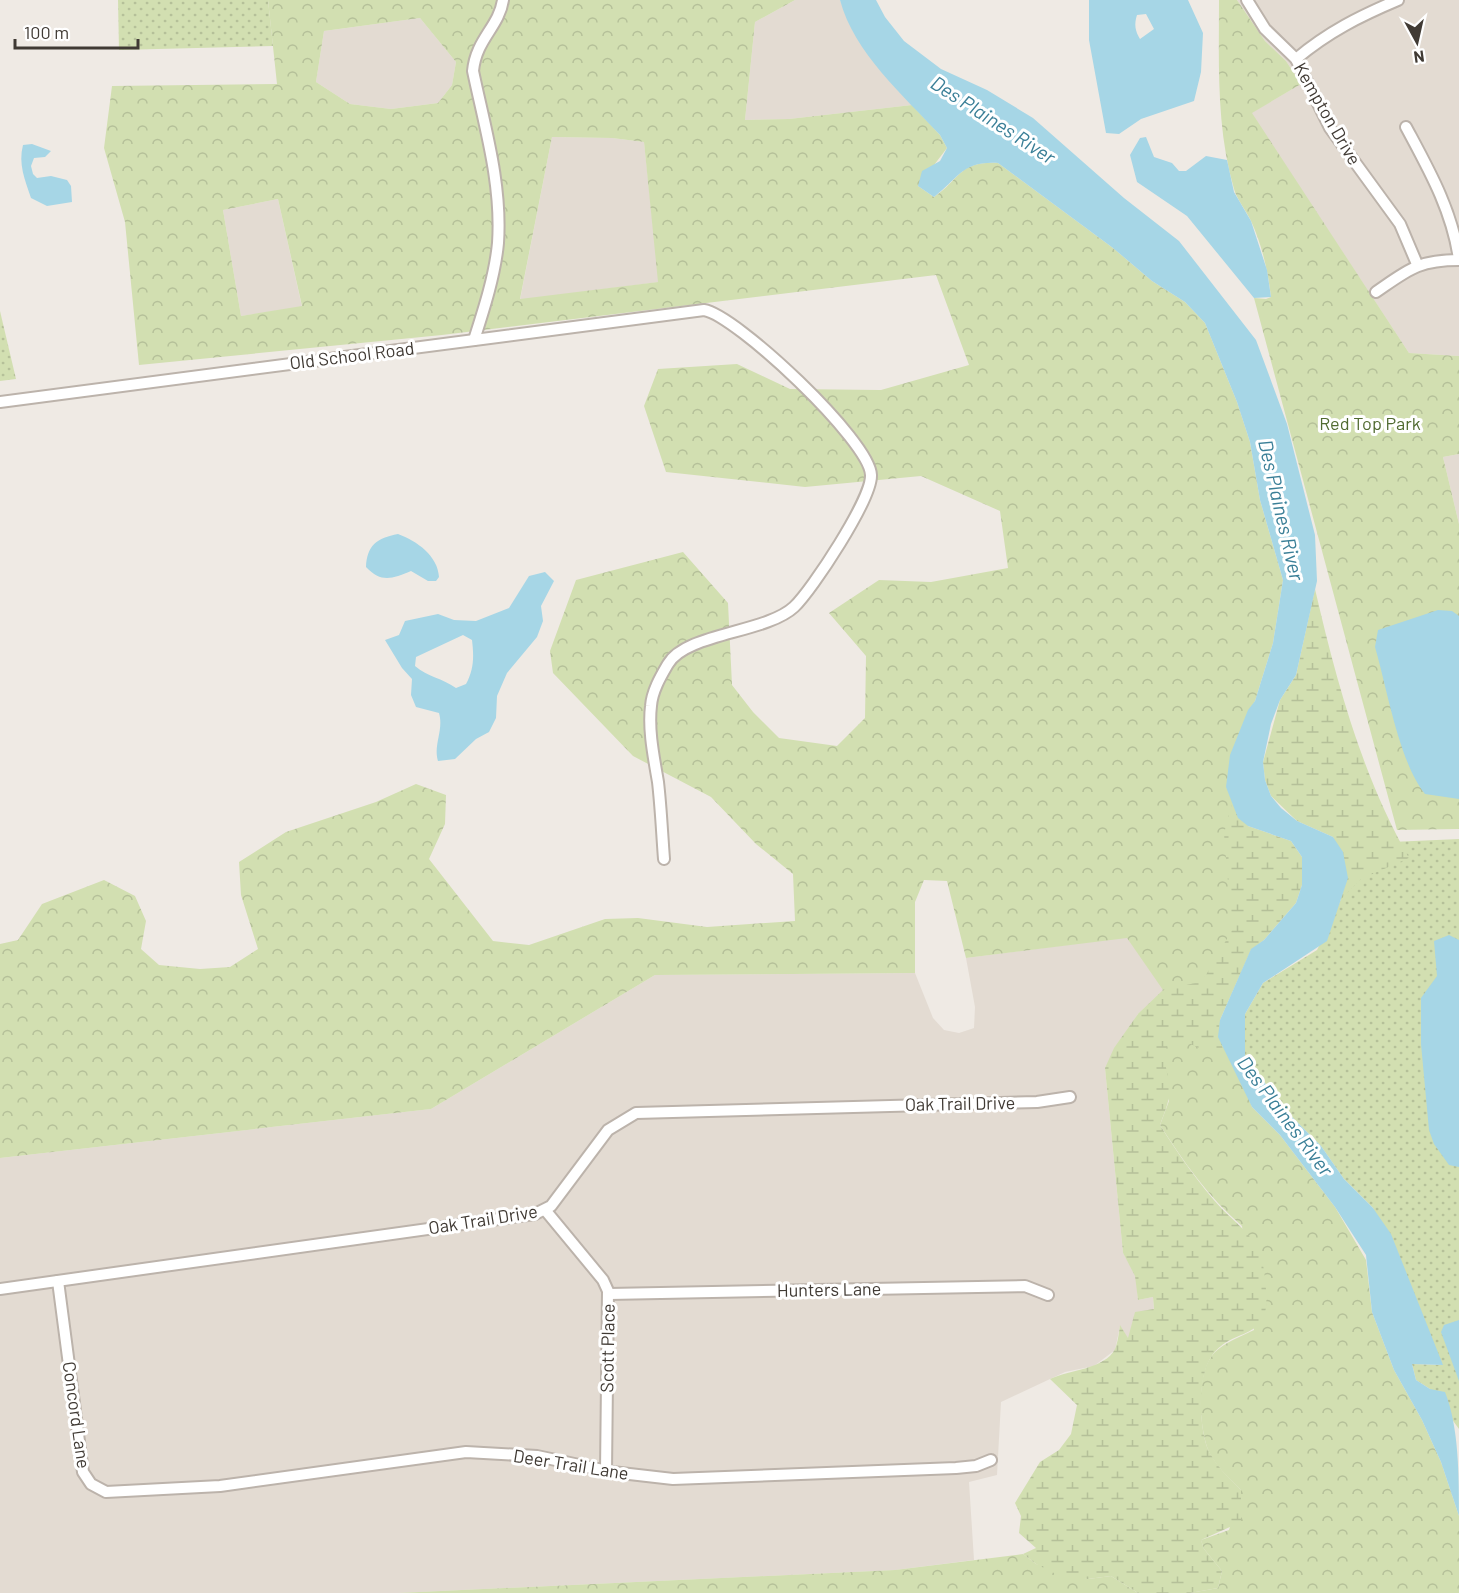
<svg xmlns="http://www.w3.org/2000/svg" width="1459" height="1593" font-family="Barlow,sans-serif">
	<defs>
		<pattern id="grass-dots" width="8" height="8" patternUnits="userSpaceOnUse" patternTransform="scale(1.5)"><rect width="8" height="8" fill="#d2dfb1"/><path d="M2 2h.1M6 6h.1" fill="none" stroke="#b5c099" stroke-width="1.8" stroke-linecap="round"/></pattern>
		<pattern id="forest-crowns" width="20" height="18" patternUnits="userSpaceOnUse" patternTransform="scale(1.5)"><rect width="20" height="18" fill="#d2dfb1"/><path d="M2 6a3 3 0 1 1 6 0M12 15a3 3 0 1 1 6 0" fill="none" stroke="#b5c099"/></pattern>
		<pattern id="wetland-marsh" width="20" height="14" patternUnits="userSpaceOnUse" patternTransform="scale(1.5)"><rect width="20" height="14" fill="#d2dfb1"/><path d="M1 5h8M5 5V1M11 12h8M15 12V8" fill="none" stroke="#b5c099"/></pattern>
	</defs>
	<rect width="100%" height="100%" fill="#efeae4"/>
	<g fill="#e3dbd2">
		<path d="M795,0H840L853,31L876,64L912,105L789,119L745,120L755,22Z"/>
		<path d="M1237,0H1459V356L1409,353L1251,113L1301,84L1286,61L1265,41Z"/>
		<path d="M420,18L456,62L452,85L438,103L391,109L350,104L316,82L324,31Z"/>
		<path d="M552,137L612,138L644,142L659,282L520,300Z"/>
		<path d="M278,199L302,307L241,316L223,210Z"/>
		<path d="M1459,454V524L1443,457Z"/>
		<path d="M1127,937L1164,990L1138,1014L1105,1068L1123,1253L1136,1276L1138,1300L1153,1297L1154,1310L1128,1339L1120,1326L1115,1350L1094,1366L1065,1372L1001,1402L997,1475L969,1482L974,1560L895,1570L398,1593H0V1158L431,1109L655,975L915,973L933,1018L944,1030L959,1033L974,1028L975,1007L966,958Z"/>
	</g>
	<g fill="url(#grass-dots)">
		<path d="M118,0H268L273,46L119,50Z"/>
		<path d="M0,311L16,379L0,381Z"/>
		<path d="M1459,839V1429L1430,1389L1416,1380L1412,1364L1442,1365L1373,1208L1344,1179L1321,1146L1285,1110L1245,1056V1014L1263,983L1317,950L1334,916L1341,899L1346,844Z"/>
	</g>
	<g fill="url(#forest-crowns)" fill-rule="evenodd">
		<path d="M268,0H795L755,22L745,120L789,119L912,105L940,135L947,148L918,186L934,197C961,179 958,161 998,163L1113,248L1152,281L1185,302L1205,323L1237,402L1250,442L1260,500L1283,580L1273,643L1255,701L1244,721L1248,826L1220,1020L1252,1107L1280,1135L1335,1207L1366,1260L1372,1312L1394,1370L1422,1420L1441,1462L1459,1516V1593H1190L1218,1588L1222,1571L1204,1549L1201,1540L1229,1530L1241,1490C1229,1478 1213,1464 1207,1447C1199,1422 1196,1373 1214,1353C1225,1342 1240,1337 1254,1330L1242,1226C1209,1198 1183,1161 1160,1125L1169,1101L1138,1014L1163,990L1127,938L966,958L947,881L924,880L915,902V973L655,975L431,1109L0,1158V944L18,940L42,904L104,880L135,896L146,921L141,949L159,965L200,969L230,967L258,949L241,895L239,862L286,832L376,802L416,784L446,795L445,824L429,859L493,941L529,945L605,919L638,918L707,927L795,921L793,874L756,844L711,797L633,756L553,673L550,651L576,580L683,552L728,603L732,685L753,712L779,738L837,746L865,718L866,656L829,613L879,580L931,582L1008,568L1000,511L921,476L805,487L666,472L644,406L658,369L737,364L790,389L881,390L969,365L936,275L442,335L139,365L125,222L104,148L112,86L277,84ZM420,18L456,62L452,85L438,103L391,109L350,104L316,82L324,31ZM552,137L612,138L644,142L658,282L520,299ZM278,199L302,306L241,316L223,210Z"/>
		<path d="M1219,0H1237L1265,41L1286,61L1301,84L1252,113L1409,353L1459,356V454L1443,457L1459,524V829L1397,830L1254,298L1266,299L1271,297C1268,271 1262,245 1251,221C1246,210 1237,200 1234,189C1216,127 1219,64 1219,0Z"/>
		<path d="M1023,1554L1036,1564L1088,1579L1111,1576L1138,1593H398L895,1570Z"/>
	</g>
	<g fill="url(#wetland-marsh)">
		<path d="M1315,589C1336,680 1362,776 1409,858L1361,879L1341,899L1348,878L1333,837L1297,821L1271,796L1265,780L1263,762L1280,700L1296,675Z"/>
		<path d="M1231,805L1238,818L1248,826L1291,841L1302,857V885L1296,903L1264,940L1251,950L1220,1020L1218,1037L1225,1054L1202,1050L1180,1038L1168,1043C1161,1059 1168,1070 1169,1086C1171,1100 1164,1113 1160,1125C1178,1154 1199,1184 1222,1209C1235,1222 1250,1233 1258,1250C1264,1260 1265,1279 1266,1290C1271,1342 1235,1326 1213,1354C1197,1375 1199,1423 1207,1447C1214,1464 1229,1478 1241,1490V1522L1201,1540L1204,1549L1222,1571L1218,1588L1190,1593H1138L1111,1576L1088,1579L1062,1577L1036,1564L1023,1554L1036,1548L1019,1533L1021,1516L1015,1503L1040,1462L1059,1450L1071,1434L1077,1405L1050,1379C1069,1370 1105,1369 1115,1349C1118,1342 1119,1332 1120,1325L1128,1338L1135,1312L1154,1309L1153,1297L1138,1300L1135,1276L1123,1253L1105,1068L1114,1048L1138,1014L1164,990L1195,983L1206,975L1232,930L1224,834Z"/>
	</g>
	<g fill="#a6d6e6" fill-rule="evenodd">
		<path d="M840,0H876L885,17L904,41L941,69L987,90L1033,118L1124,198L1179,241L1256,340L1287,424L1315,535L1317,581L1296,675L1280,700L1271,724L1263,762L1265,780L1271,796L1281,808L1297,821L1333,837L1343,852L1348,878L1327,941L1263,983L1245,1014V1056L1285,1110L1321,1146L1344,1179L1373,1208L1391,1234L1443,1365L1412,1364L1416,1380L1430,1389L1445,1392C1459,1427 1459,1476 1459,1516L1441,1462L1422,1420L1394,1370L1372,1312L1366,1255L1335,1207L1280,1135L1252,1107L1218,1037L1220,1020L1251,949L1264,940L1296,903L1302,885V857L1291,841L1248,826L1238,818L1226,787L1230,755L1248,710L1255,701L1273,643L1283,580L1260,500L1250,442L1237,402L1205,323L1185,302L1152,281L1113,248L998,163C962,161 959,178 934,197L918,186L922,171L940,161L947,148L940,135C904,96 854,53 840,0Z"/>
		<path d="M1089,0H1188L1203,33L1201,72L1194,101L1141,119L1119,134L1106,133L1089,40ZM1146,14L1154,29L1140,39C1135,31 1134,24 1137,15Z"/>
		<path d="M1146,137L1154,157L1172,163L1179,171H1186L1206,156L1227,160L1234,192L1251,221L1267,270L1271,297L1254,298L1187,216L1137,182L1130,155L1140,138Z"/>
		<path d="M32,144L51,151L45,157L34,158L31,166L33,174L37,178L51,176L67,180L71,186L72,202L47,206L31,198C25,180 18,164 23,145Z"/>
		<path d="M398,534C417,541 438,556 439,577L436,581H428L411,571C392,579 381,583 366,567C367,545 377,538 398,534Z"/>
		<path d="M545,572L554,581L541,606L543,621L537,637L507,673L497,696L496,718L489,732L476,739L455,759L438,761C433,745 444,730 439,713L416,707L411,695L412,679L402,668L385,640L399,635L405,621L438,614L454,620L476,621L509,608L529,576ZM463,635L472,640C474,657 474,669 466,684L456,688C442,678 428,677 415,666L416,657Z"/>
		<path d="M1438,610L1452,611L1459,616V799L1425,794C1399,762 1387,688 1375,647L1378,630Z"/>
		<path d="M1449,935L1459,940V1167L1449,1165L1434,1144L1429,1130L1421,1044V998L1437,976L1434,941Z"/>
		<path d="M1459,1320V1381L1441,1332L1444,1325Z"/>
	</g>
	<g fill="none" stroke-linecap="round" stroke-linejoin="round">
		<g stroke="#bcb3ab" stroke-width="14">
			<g id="minor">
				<path d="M1247,0L1265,29L1296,59L1330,128L1400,224L1417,264"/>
				<path d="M1296,59C1328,32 1360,16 1398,0"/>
				<path d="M1406,127C1429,170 1452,210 1459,259"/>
				<path d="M1376,292C1408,270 1418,260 1459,260"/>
				<path d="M474,340C484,309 495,275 498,243C502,184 485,128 473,71C476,39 499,27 503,0"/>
				<path d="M0,402L704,310C736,315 870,441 871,475C872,499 812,590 794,607C766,633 686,633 668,664C661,676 652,691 651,706C648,730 654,758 658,782C661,808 662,833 664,859"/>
				<path d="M546,1211L603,1280L608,1291L606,1471"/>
				<path d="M58,1281L83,1472L91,1484L106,1492L220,1486L466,1452L537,1456L612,1472L673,1479L956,1468L976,1466L991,1460"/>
				<path d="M0,1289L535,1214L551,1206L608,1130L636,1113L1037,1102L1070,1097"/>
				<path d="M609,1294L1025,1286L1048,1295"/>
			</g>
		</g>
		<use href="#minor" stroke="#fff" stroke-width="10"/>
	</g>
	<g text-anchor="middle" stroke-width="6" stroke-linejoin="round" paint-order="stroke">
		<g font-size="18" fill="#403a34" stroke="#fff">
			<text transform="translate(1327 114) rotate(60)" y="6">Kempton Drive</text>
			<text transform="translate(352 356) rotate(-7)" y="6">Old School Road</text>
			<text transform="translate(960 1104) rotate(-1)" y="6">Oak Trail Drive</text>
			<text transform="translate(483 1220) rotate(-9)" y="6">Oak Trail Drive</text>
			<text transform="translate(829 1290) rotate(-1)" y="6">Hunters Lane</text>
			<text transform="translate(608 1348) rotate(-89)" y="6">Scott Place</text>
			<text transform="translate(76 1415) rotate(82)" y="6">Concord Lane</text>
			<text transform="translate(571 1465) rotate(9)" y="6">Deer Trail Lane</text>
		</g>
		<g font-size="18" fill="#506a30" stroke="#fff">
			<text x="1370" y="430">Red Top Park</text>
		</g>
		<g font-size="20" font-style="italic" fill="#3a7f97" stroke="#fff">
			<text transform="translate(993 120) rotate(33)" y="7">Des Plaines River</text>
			<text transform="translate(1281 510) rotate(77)" y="7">Des Plaines River</text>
			<text transform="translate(1285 1116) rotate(53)" y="7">Des Plaines River</text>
		</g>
	</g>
	<g transform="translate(1417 42) rotate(172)" stroke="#ffffff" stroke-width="4.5" paint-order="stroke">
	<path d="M0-4.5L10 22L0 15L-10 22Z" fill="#403a34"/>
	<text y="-9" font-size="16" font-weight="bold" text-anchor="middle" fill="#403a34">N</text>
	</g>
	<path d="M15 39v9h123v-9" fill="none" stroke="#403a34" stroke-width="3"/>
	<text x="24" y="39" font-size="18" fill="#403a34" stroke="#ffffff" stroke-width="4.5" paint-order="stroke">100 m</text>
</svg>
